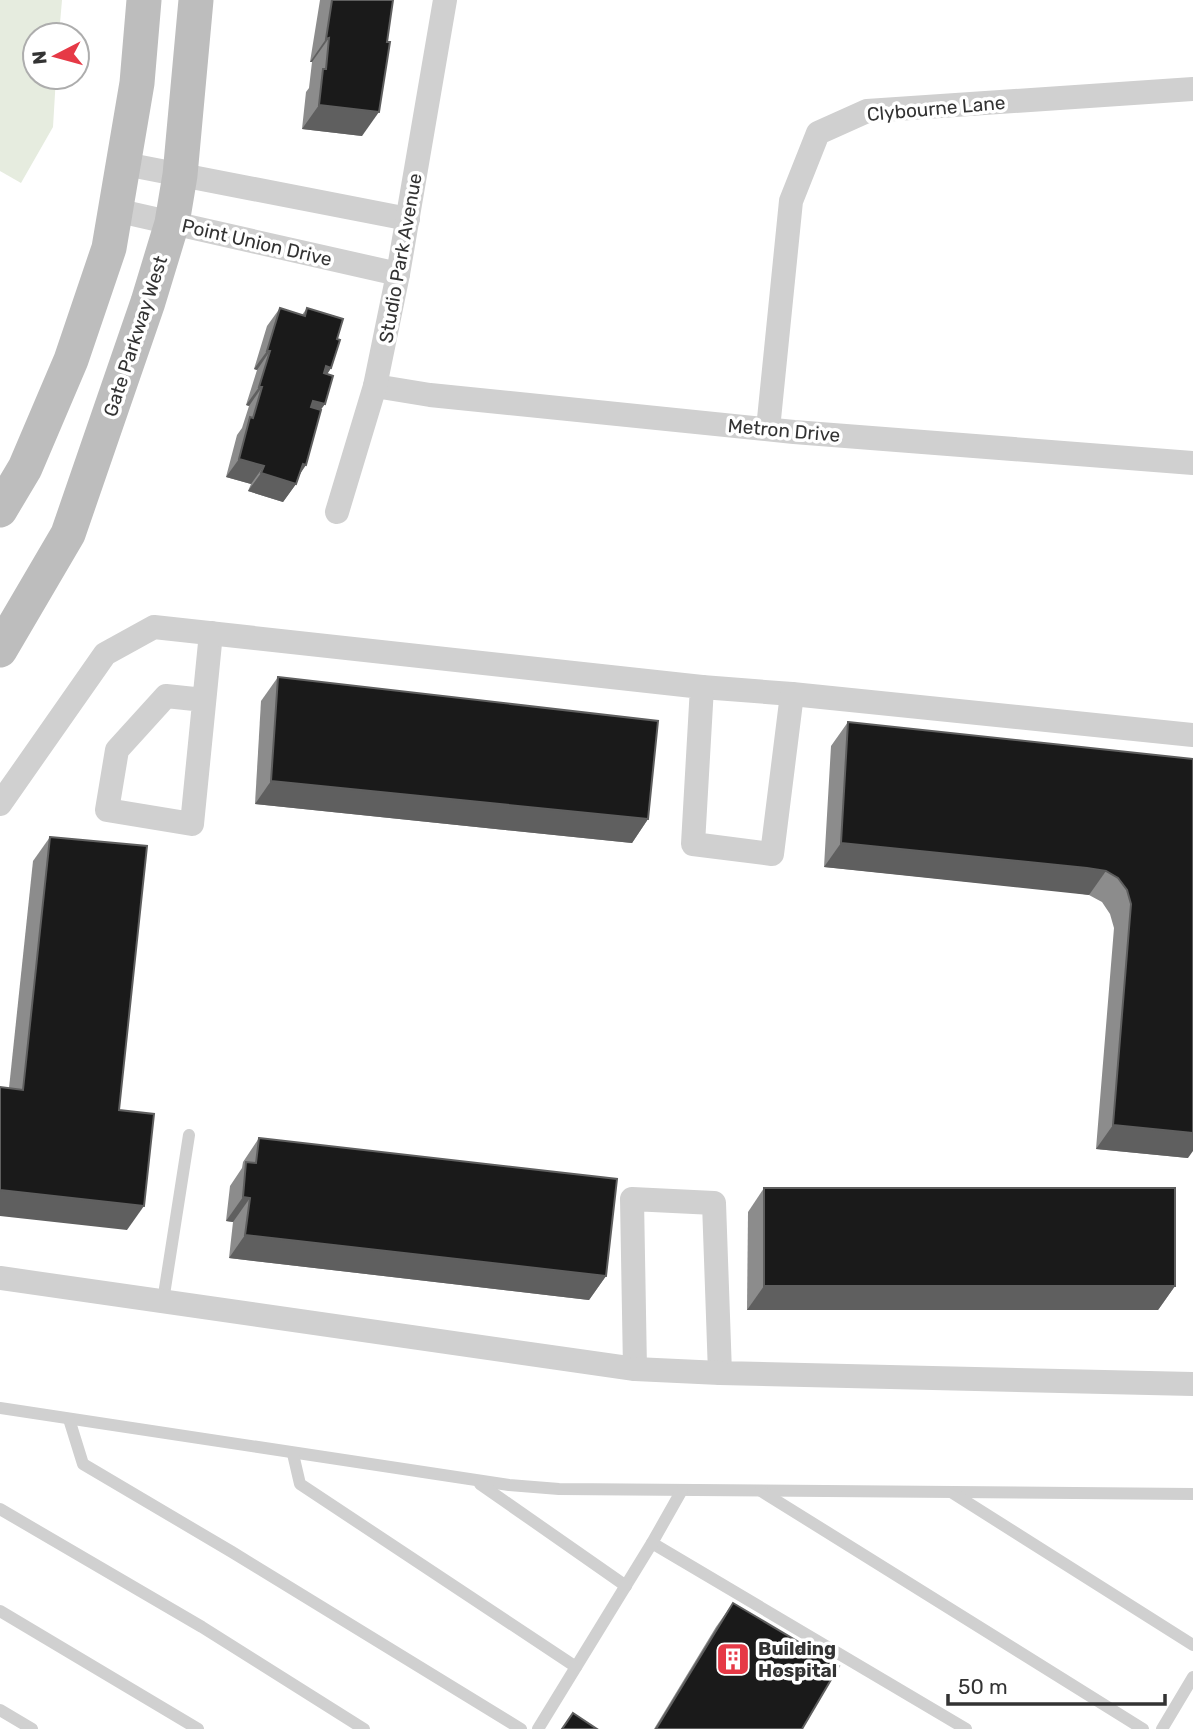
<svg xmlns="http://www.w3.org/2000/svg" width="1193" height="1729" font-family="Rubik,sans-serif">
	<rect width="100%" height="100%" fill="#fff"/>
	<path fill="#e6ecdf" d="M0,0H62L59,35H35V77H56L53,127L21,183L0,171Z"/>
	<g fill="none" stroke-linecap="round" stroke-linejoin="round">
		<g stroke="#d0d0d0" stroke-width="12">
			<path d="M163,1301L189,1135"/>
			<path d="M0,1408L509,1485L559,1489L1193,1494"/>
			<path d="M69,1419L83,1464L232,1552L521,1729"/>
			<path d="M293,1454L300,1484L576,1667"/>
			<path d="M480,1484L626,1586"/>
			<path d="M682,1490L652,1543L966,1729"/>
			<path d="M761,1491L1143,1729"/>
			<path d="M951,1492L1193,1645"/>
			<path d="M0,1509L202,1627L364,1729"/>
			<path d="M0,1611L198,1729"/>
			<path d="M0,1710L32,1729"/>
			<path d="M538,1729L652,1543"/>
			<path d="M1162,1729L1193,1677"/>
		</g>
		<g stroke="#d0d0d0" stroke-width="24">
			<path d="M125,164L408,219"/>
			<path d="M115,210L398,274"/>
			<path d="M375,386L430,395L794,432L1193,463"/>
			<path d="M768,429L791,201L818,133L867,111L1193,89"/>
			<path d="M337,512L375,386L398,274L445,0"/>
			<path d="M702,687L792,694"/>
			<path d="M204,700L166,696L117,750L107,810L192,824L211,633"/>
			<path d="M0,804L105,654L154,627L702,687L693,844L772,854L792,694L1193,735"/>
			<path d="M0,1278L635,1369L632,1199L714,1203L720,1373L1193,1384"/>
			<path d="M635,1369L720,1373"/>
		</g>
		<g stroke="#bdbdbd" stroke-width="35">
			<path d="M0,510L25,468L71,360L109,248L137,83L144,0"/>
			<path d="M0,650L68,534L148,302L172,223L180,175L196,0"/>
		</g>
	</g>
	<g fill="#8c8c8c">
		<path d="M320,0H393L362,136L302,129L306,92L309,88L312,62H310Z"/>
		<path d="M280,308L302,315L307,308L337,339L331,368L327,374L320,410L300,474L296,484L283,502L248,491L251,484L226,477L237,435L242,428L249,406L246,405L257,370L254,369L267,326Z"/>
		<path d="M278,677L648,819L632,843L255,804L261,701Z"/>
		<path d="M848,722L1193,759L1188,1158L1096,1149L1114,928L1110,914L1102,902L1089,895L1070,892L824,867L831,746Z"/>
		<path d="M50,837L119,1110L127,1230L9,1088L33,861Z"/>
		<path d="M259,1138L606,1276L589,1300L229,1258L233,1222L226,1221L230,1186L242,1168L243,1162Z"/>
		<path d="M764,1188L1175,1286L1158,1310H747L748,1212Z"/>
		<path d="M733,1603L802,1729H654L716,1627Z"/>
	</g>
	<g fill="#5f5f5f">
		<path d="M329,38L312,62H310L326,39Z"/>
		<path d="M319,105L379,112L362,136L302,129Z"/>
		<path d="M267,351H270L257,370L254,369Z"/>
		<path d="M326,366L331,368L319,387Z"/>
		<path d="M259,387H262L249,406L246,405Z"/>
		<path d="M313,401L325,404L312,422L300,419Z"/>
		<path d="M239,459L264,466L251,484L226,477Z"/>
		<path d="M303,464L306,465L294,483L296,484L283,502L248,491L261,473Z"/>
		<path d="M271,781L648,819L632,843L255,804Z"/>
		<path d="M841,843L1087,868L1106,871L1089,895L824,867Z"/>
		<path d="M1113,1125L1193,1133V1151L1188,1158L1096,1149Z"/>
		<path d="M0,1190L144,1206L127,1230L0,1216Z"/>
		<path d="M243,1197L250,1198L233,1222L226,1221Z"/>
		<path d="M245,1235L606,1276L589,1300L229,1258Z"/>
		<path d="M764,1286H1175L1158,1310H747Z"/>
	</g>
	<g fill="#1a1a1a" stroke="#5f5f5f" stroke-width="2">
		<path d="M332,0H393L387,42H390L379,112L319,105L323,69H326L329,38L326,39Z"/>
		<path d="M280,308L305,316L307,308L343,319L337,339L340,340L331,368L326,366L324,373L333,376L325,404L313,401L311,407L321,410L306,465L303,464L296,484L261,473L264,466L239,459L250,417L253,418L262,387H259L270,351H267Z"/>
		<path d="M278,677L658,721L648,819L271,781Z"/>
		<path d="M848,722L1193,759V1133L1113,1125L1131,904L1127,890L1118,878L1106,871L1087,868L841,843Z"/>
		<path d="M50,837L147,846L119,1110L154,1114L144,1206L0,1190V1087L23,1090Z"/>
		<path d="M259,1138L617,1179L606,1276L245,1235L250,1198L243,1197L246,1162L256,1163Z"/>
		<rect x="764" y="1188" width="411" height="98"/>
		<path d="M733,1603L839,1666L802,1729H656Z"/>
		<path d="M573,1713L597,1729H562Z"/>
	</g>
	<defs>
		<g id="building-square" transform="scale(1.75)"><rect x="-9" y="-9" width="18" height="18" rx="4" fill="#e63946" stroke="#fff"/><path d="M-4-6H4V6H1V3H-1V6H-4ZM-2.5-4.3h1.7v1.8h-1.7ZM.8-4.3h1.7v1.8H.8ZM-2.5-1h1.7V.8h-1.7ZM.8-1h1.7V.8H.8Z" fill="#fff"/></g>
	</defs>
	<g fill-rule="evenodd">
		<use href="#building-square" x="733" y="1659"/>
	</g>
	<g text-anchor="middle" stroke-width="7" stroke-linejoin="round" paint-order="stroke">
		<g font-size="19" fill="#333" stroke="#fff">
			<text transform="translate(936 108) rotate(-5)" y="7">Clybourne Lane</text>
			<text transform="translate(257 242) rotate(13)" y="7">Point Union Drive</text>
			<text transform="translate(400 258) rotate(-80)" y="7">Studio Park Avenue</text>
			<text transform="translate(135 336) rotate(-72)" y="7">Gate Parkway West</text>
			<text transform="translate(784 430) rotate(5)" y="7">Metron Drive</text>
		</g>
		<g font-size="19" font-weight="bold" fill="#333" stroke="#fff" text-anchor="start">
			<text x="758" y="1655">Building<tspan x="758" dy="22">Hospital</tspan></text>
		</g>
	</g>
	<g transform="translate(56 56) rotate(264)"><circle r="33" fill="#ffffff" stroke="#adadad" stroke-width="2"/>
	<path d="M0-5L12 26L0 18L-12 26Z" fill="#e63946"/>
	<text y="-10" font-size="19" font-weight="bold" text-anchor="middle" fill="#333333">N</text>
	</g>
	<path d="M948 1694v10h217v-10" fill="none" stroke="#333333" stroke-width="3.5"/>
	<text x="958" y="1694" font-size="21" fill="#333333" stroke="#ffffff" stroke-width="5" paint-order="stroke">50 m</text>
</svg>
